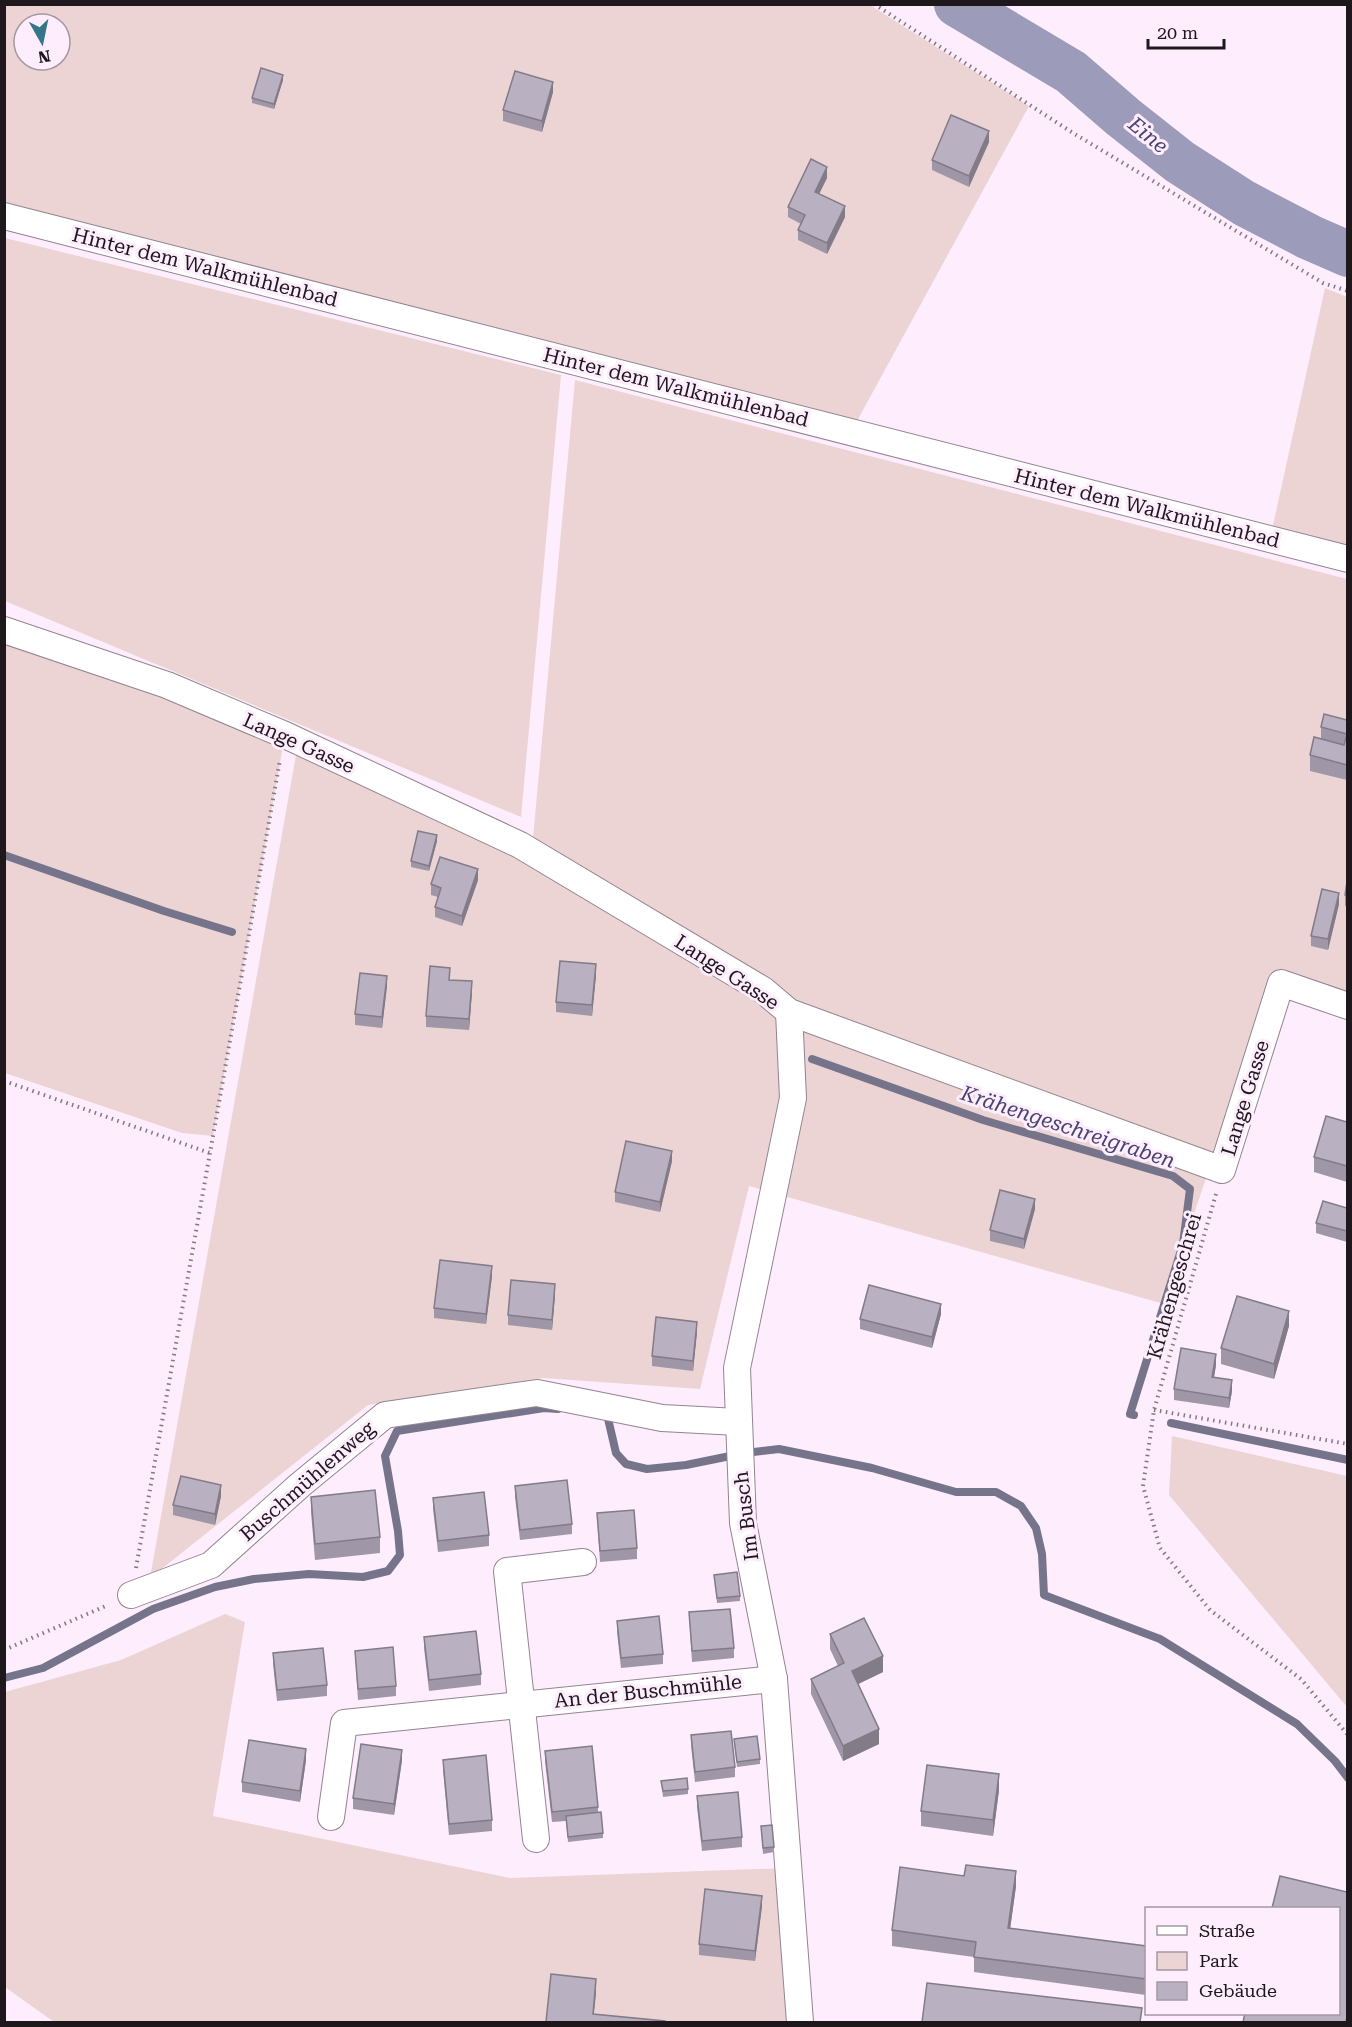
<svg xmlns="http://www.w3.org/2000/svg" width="1352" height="2027" font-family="'Roboto Serif',serif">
	<rect width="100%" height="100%" fill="#feedfc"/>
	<g fill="#ecd3d4" fill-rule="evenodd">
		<path d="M4,5H870L1029,106L851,432L5,216ZM24,24H60V60H24Z"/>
		<path d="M5,238L561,375L521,817L5,601Z"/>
		<path d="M1325,288L1347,297V559L1270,539Z"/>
		<path d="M575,380L1347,579V999L1274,974L1164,1304L749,1186L700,1389L543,1378L368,1405L150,1578L296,755L531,860Z"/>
		<path d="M5,630L285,735L213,1136L182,1133L5,1073Z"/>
		<path d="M1172,1436L1347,1476V1707L1169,1495Z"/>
		<path d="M225,1614L245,1622L213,1816L510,1878L788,1868L787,2022H54L5,1987V1692L121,1660Z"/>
	</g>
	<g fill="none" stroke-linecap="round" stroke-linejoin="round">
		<g stroke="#76748a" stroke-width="8">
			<path d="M4,855L164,911L232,932"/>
			<path d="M812,1059L983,1120L1173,1176L1190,1189L1183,1244L1130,1414L1134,1415"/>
			<path d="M606,1410L616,1453L626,1464L647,1469L686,1465L745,1453L779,1449L872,1468L956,1492H996L1021,1506L1036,1528L1042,1554L1044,1595L1160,1639L1297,1724L1335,1761L1348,1778"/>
			<path d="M1171,1423L1348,1460"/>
			<path d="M4,1678L43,1668L153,1609L215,1587L254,1579L309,1574L363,1577L388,1571L400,1555L398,1531L385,1456L397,1431L544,1408L558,1409"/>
		</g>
		<path stroke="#9c9bb9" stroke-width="46" d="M957,4L1071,72L1123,117L1180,162L1244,203L1309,237L1348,254"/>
		<g stroke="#938491" stroke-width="28">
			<g id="minor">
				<path d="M4,216L1348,559"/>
				<path d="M4,630L167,685L285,735L520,845L763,990L789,1012L1222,1170L1281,983L1348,1006"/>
				<path d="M789,1012L793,1098L737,1368L743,1523L774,1679L800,2022"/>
				<path d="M131,1595L211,1565L300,1485L385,1415L537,1393L662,1418L738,1422"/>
				<path d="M331,1817L344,1723L774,1679"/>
				<path d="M536,1839L507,1571L583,1562"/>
			</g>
		</g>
		<g stroke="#847983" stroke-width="4" stroke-dasharray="1.5 4.5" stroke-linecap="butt">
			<path d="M874,4L1073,133L1323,283L1348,291"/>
			<path d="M4,1081L210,1153"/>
			<path d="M1216,1194L1154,1410L1143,1486L1160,1548L1210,1610L1301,1679L1348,1735"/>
			<path d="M1154,1410L1348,1444"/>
			<path d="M136,1568L280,760"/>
			<path d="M4,1650L108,1605"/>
		</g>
		<use href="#minor" stroke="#fff" stroke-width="26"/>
	</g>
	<g fill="#9f97a7">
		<path d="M283,80L274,109L252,103V98Z"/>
		<path d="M553,92L542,132L503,121V110Z"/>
		<path d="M989,142L969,187L932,170V160Z"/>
		<path d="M827,178L819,194L845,217L827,254L798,240V230L801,224L788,217V207Z"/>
		<path d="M1347,720V780L1310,771V755L1321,739V727Z"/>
		<path d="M437,841L429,871L411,867V861Z"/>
		<path d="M478,880L462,926L435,917V907L438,897L431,895V884Z"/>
		<path d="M1347,882V906H1345V895Z"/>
		<path d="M1339,904L1328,950L1311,946V936Z"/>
		<path d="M596,975L592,1016L556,1012V1002Z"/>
		<path d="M450,980L472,992L469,1030L426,1027V1016Z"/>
		<path d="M387,986L382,1028L355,1025V1014Z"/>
		<path d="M1347,1122V1182L1314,1172V1157Z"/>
		<path d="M672,1161L660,1212L615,1202V1192Z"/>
		<path d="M1347,1208V1242L1316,1233V1223Z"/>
		<path d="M1035,1209L1024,1249L990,1241V1230Z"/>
		<path d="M492,1276L486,1324L434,1318V1308Z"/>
		<path d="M555,1295L552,1330L508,1325V1315Z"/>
		<path d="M941,1314L932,1348L860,1329V1319Z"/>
		<path d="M1289,1326L1274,1379L1221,1364V1348Z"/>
		<path d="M697,1332L693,1371L652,1366V1356Z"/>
		<path d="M1216,1365L1214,1378L1232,1391L1229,1408L1174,1400V1389Z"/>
		<path d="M515,1486L572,1524V1534L520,1540L515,1497Z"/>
		<path d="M221,1496L215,1525L173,1515V1505Z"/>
		<path d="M311,1497L380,1537V1553L315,1560L311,1512Z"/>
		<path d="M433,1498L489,1535V1546L438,1552L433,1509Z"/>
		<path d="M597,1513L637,1548V1559L600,1562Z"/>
		<path d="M714,1575L740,1596V1601L717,1603Z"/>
		<path d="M689,1612L734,1648V1658L692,1662Z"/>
		<path d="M617,1621L663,1654V1664L621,1668L617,1632Z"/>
		<path d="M830,1634L883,1672L858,1684L879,1744L843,1761L811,1694V1679L838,1666L830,1649Z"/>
		<path d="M424,1637L481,1674V1685L429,1691L424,1648Z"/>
		<path d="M355,1651L396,1686V1696L358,1700Z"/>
		<path d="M273,1653L327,1685V1696L277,1701L273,1664Z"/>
		<path d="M691,1735L735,1767V1777L695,1782L691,1745Z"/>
		<path d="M734,1739L760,1759V1764L737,1767Z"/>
		<path d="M545,1751L598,1807V1812L603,1833V1838L568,1842L566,1821L552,1822L545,1761Z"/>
		<path d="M306,1760L300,1802L242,1792V1782Z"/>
		<path d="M402,1760L394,1815L353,1809V1798Z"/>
		<path d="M443,1760L492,1820V1831L449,1835L443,1770Z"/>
		<path d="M661,1781L688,1789V1794L663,1797Z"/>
		<path d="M999,1790L993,1836L921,1826V1811Z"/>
		<path d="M697,1796L742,1837V1847L702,1851L697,1807Z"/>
		<path d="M761,1826L774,1847V1852L763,1854Z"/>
		<path d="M1016,1886L1010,1929L1146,1946V1995L974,1972V1957L892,1946V1930Z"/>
		<path d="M762,1906L755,1961L699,1955V1944Z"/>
	</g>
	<g fill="#827b88">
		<path d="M283,75V80L274,109V104Z"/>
		<path d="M553,82V92L542,132V121Z"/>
		<path d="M989,131V142L969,187V176Z"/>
		<path d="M827,167V178L815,202V192Z"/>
		<path d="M845,206V217L827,254V243Z"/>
		<path d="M437,835V841L429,871V866Z"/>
		<path d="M478,869V880L462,926V916Z"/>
		<path d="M1339,893V904L1328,950V939Z"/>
		<path d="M596,964V975L592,1016V1005Z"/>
		<path d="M387,976V986L382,1028V1017Z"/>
		<path d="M472,981V992L469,1030V1019Z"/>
		<path d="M672,1151V1161L660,1212V1202Z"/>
		<path d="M1035,1199V1209L1024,1249V1239Z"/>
		<path d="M492,1266V1276L486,1324V1314Z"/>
		<path d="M555,1284V1295L552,1330V1320Z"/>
		<path d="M941,1304V1314L932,1348V1337Z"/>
		<path d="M1289,1311V1326L1274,1379V1364Z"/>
		<path d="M697,1322V1332L693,1371V1361Z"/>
		<path d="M1216,1354V1365L1212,1388V1377Z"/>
		<path d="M1232,1380V1391L1229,1408V1398Z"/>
		<path d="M221,1485V1496L215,1525V1514Z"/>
		<path d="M883,1656V1672L852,1687V1671Z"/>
		<path d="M879,1729V1744L843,1761V1746Z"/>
		<path d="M306,1749V1760L300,1802V1791Z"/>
		<path d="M402,1750V1760L394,1815V1804Z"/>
		<path d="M999,1774V1790L993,1836V1820Z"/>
		<path d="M1016,1871V1886L1008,1944V1928Z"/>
		<path d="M762,1896V1906L755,1961V1951Z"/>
		<path d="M596,1979V1994L593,2022V2014Z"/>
	</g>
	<g fill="#b9b0c2" stroke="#827b88" stroke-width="1.5">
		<path d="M261,68L283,75L274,104L252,98Z"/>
		<path d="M515,71L553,82L542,121L503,110Z"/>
		<path d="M951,115L989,131L969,176L932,160Z"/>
		<path d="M811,159L827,167L815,192L845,206L827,243L798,230L805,215L788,207Z"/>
		<path d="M1324,714L1347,720V765L1310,755L1314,737L1344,745L1347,734L1321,727Z"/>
		<path d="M418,831L437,835L429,866L411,861Z"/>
		<path d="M440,857L478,869L462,916L435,907L441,888L431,884Z"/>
		<path d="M1347,882V896L1345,895Z"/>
		<path d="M1322,889L1339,893L1328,939L1311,936Z"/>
		<path d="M560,961L596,964L592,1005L556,1002Z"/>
		<path d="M430,966L450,968L449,980L472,981L469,1019L426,1016Z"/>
		<path d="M360,973L387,976L382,1017L355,1014Z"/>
		<path d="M1326,1116L1347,1122V1166L1314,1157Z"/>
		<path d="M626,1141L672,1151L660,1202L615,1192Z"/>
		<path d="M1000,1190L1035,1199L1024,1239L990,1230Z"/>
		<path d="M1323,1201L1347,1208V1231L1316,1223Z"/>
		<path d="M440,1260L492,1266L486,1314L434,1308Z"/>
		<path d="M511,1280L555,1284L552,1320L508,1315Z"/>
		<path d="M869,1285L941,1304L932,1337L860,1319Z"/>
		<path d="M1237,1296L1289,1311L1274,1364L1221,1348Z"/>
		<path d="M656,1317L697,1322L693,1361L652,1356Z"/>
		<path d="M1181,1348L1216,1354L1212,1377L1232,1380L1229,1398L1174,1389Z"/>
		<path d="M181,1476L221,1485L215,1514L173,1505Z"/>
		<path d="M567,1480L572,1524L520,1530L515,1486Z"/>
		<path d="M375,1490L380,1537L315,1544L311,1497Z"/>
		<path d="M484,1492L489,1535L438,1541L433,1498Z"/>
		<path d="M634,1510L637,1548L600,1551L597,1513Z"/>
		<path d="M737,1572L740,1596L717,1598L714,1575Z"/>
		<path d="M730,1609L734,1648L692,1651L689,1612Z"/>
		<path d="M659,1616L663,1654L621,1658L617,1621Z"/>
		<path d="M864,1618L883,1656L852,1671L879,1729L843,1746L811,1679L844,1663L830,1634Z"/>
		<path d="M476,1631L481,1674L429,1680L424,1637Z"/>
		<path d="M393,1647L396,1686L358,1689L355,1651Z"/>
		<path d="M323,1648L327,1685L277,1690L273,1653Z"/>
		<path d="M731,1731L735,1767L695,1772L691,1735Z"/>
		<path d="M757,1736L760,1759L737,1762L734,1739Z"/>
		<path d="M249,1740L306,1749L300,1791L242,1782Z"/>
		<path d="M361,1744L402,1750L394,1804L353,1798Z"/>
		<path d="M592,1746L598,1807L552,1812L545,1751Z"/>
		<path d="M486,1755L492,1820L449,1824L443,1760Z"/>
		<path d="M927,1765L999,1774L993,1820L921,1811Z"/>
		<path d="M687,1778L688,1789L663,1791L661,1781Z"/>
		<path d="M738,1792L742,1837L702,1841L697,1796Z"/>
		<path d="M601,1812L603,1833L568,1837L566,1816Z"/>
		<path d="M772,1825L774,1847L763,1848L761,1826Z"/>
		<path d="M966,1865L1016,1871L1008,1928L1146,1946V1979L974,1957L976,1942L892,1930L900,1867L964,1876Z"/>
		<path d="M1280,1876L1347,1892V2017L1346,2022H1243L1245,2013H1338V1908H1272Z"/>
		<path d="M705,1889L762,1896L755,1951L699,1944Z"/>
		<path d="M551,1974L596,1979L593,2014L665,2021V2022H546Z"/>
		<path d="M927,1983L1142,2008L1140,2022H922Z"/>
	</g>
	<g text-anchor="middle" stroke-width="6" stroke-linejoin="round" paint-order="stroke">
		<g font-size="20" fill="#1e181d" stroke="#feedfc">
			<text transform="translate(205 267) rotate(14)" y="7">Hinter dem Walkmühlenbad</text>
			<text transform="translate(676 387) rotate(14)" y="7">Hinter dem Walkmühlenbad</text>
			<text transform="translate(1147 508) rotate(14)" y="7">Hinter dem Walkmühlenbad</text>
			<text transform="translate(299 743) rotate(24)" y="7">Lange Gasse</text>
			<text transform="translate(727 972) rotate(33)" y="7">Lange Gasse</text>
			<text transform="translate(1245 1098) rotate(-73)" y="7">Lange Gasse</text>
			<text transform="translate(1174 1286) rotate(-74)" y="7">Krähengeschrei</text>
			<text transform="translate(307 1481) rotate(-41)" y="7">Buschmühlenweg</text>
			<text transform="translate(746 1516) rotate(-97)" y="7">Im Busch</text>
			<text transform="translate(648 1691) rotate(-6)" y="7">An der Buschmühle</text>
		</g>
		<g font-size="21" font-style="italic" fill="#474470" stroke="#feedfc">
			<text transform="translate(1148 135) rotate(39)" y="7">Eine</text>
			<text transform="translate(1068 1127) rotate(18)" y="7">Krähengeschreigraben</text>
		</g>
	</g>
	<rect width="1352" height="2027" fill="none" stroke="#1e181d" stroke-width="12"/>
	<rect x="1145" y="1907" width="195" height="108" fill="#feedfc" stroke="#a498a3" stroke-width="1.5"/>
	<rect x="1157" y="1926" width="30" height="9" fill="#ffffff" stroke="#a498a3" stroke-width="1.5"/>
	<text x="1199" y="1937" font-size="18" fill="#1e181d">Straße</text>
	<rect x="1157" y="1952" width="30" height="18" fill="#ecd3d4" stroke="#a498a3" stroke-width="1.5"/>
	<text x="1199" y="1967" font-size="18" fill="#1e181d">Park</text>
	<rect x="1157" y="1982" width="30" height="18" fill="#b9b0c2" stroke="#a498a3" stroke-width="1.5"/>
	<text x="1199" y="1997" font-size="18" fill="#1e181d">Gebäude</text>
	<g transform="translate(42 42) rotate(171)"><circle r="28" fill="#feedfc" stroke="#a498a3" stroke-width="1.5"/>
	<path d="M0-4.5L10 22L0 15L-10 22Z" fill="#357589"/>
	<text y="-9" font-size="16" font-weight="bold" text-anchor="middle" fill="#1e181d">N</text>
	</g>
	<path d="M1148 39v9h76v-9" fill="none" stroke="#1e181d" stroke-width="3"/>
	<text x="1157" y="39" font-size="18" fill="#1e181d" stroke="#feedfc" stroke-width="4.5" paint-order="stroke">20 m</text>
</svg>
